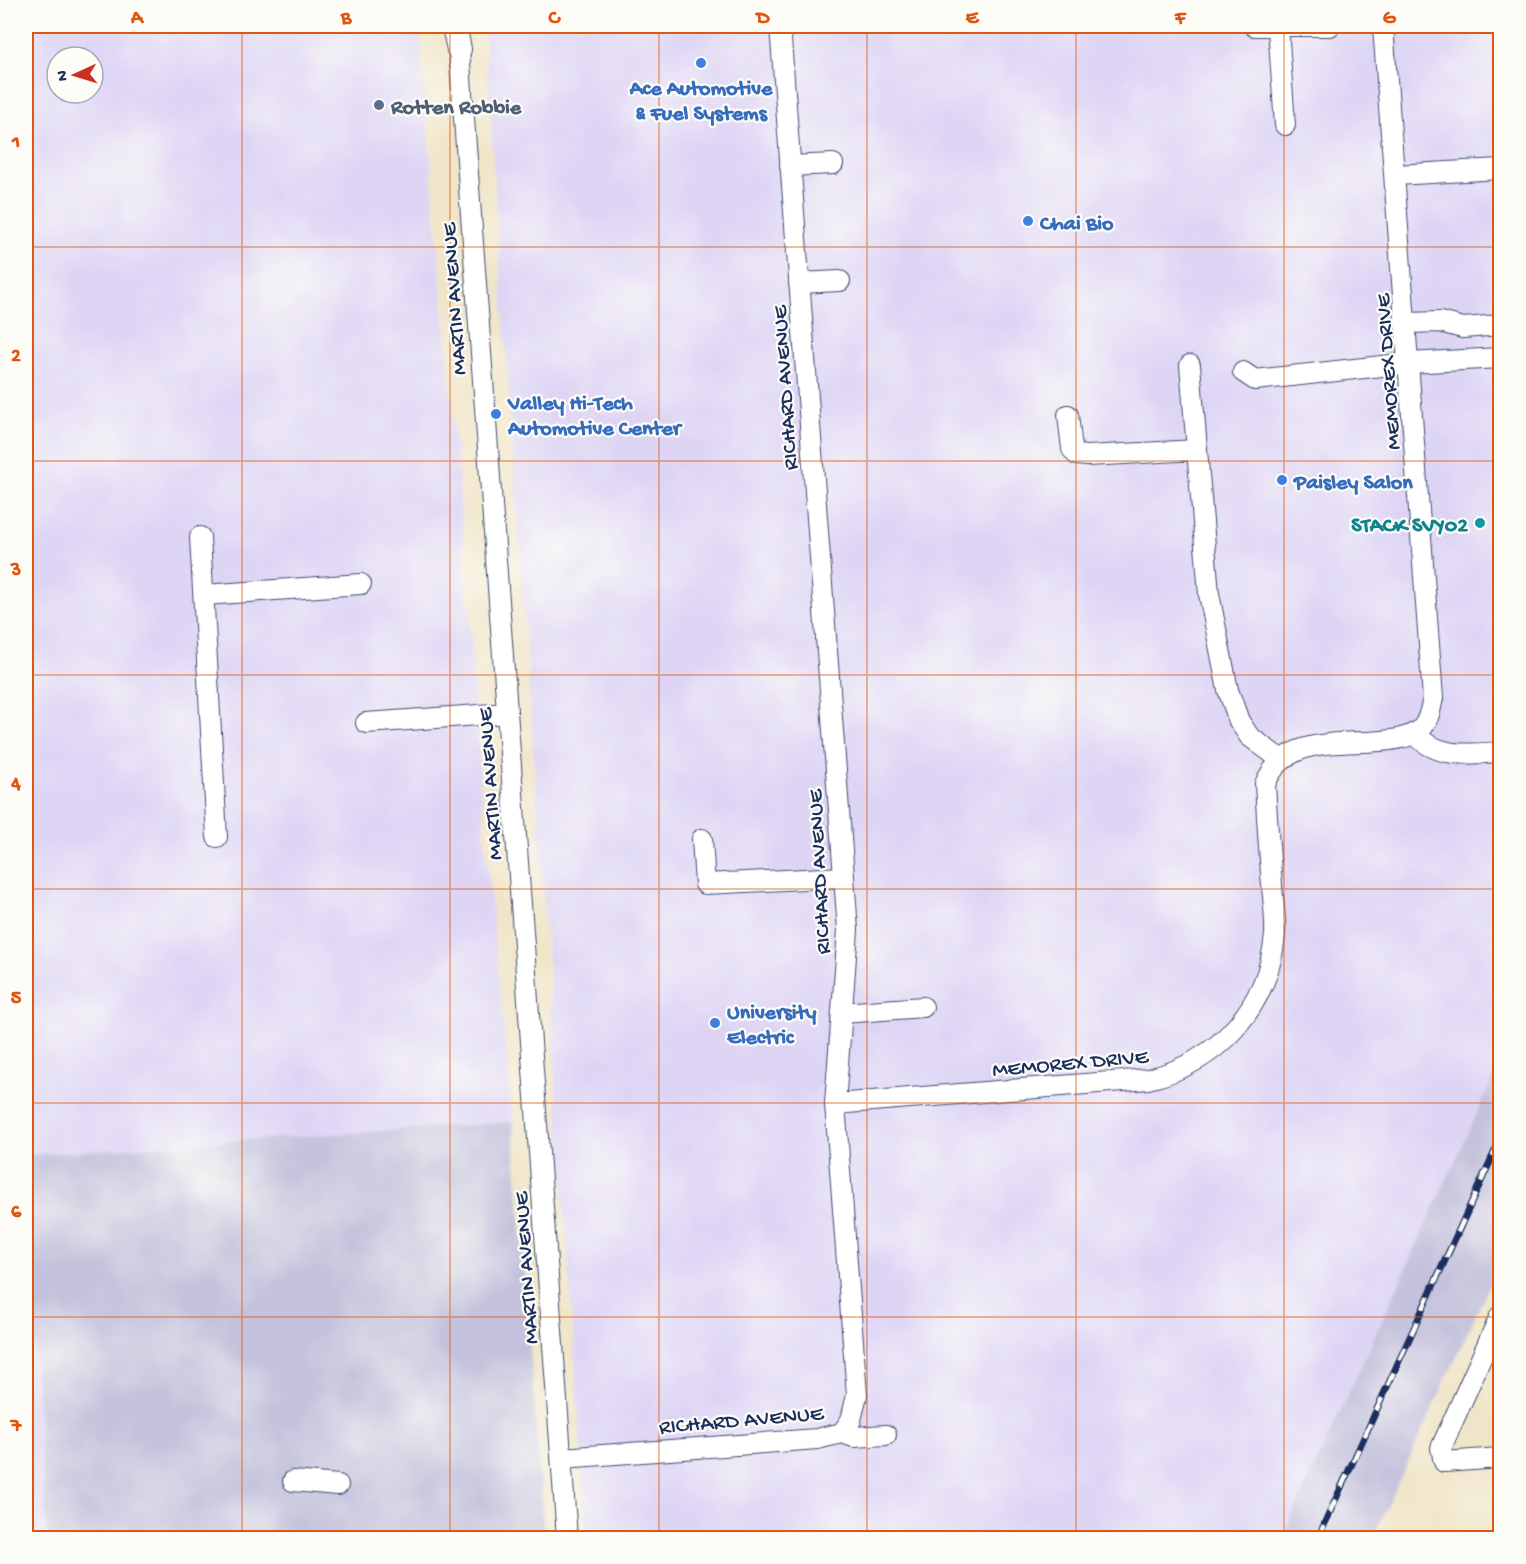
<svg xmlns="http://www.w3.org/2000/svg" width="1526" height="1564" font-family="'Gochi Hand',sans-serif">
	<rect width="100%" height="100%" fill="#fdfcf7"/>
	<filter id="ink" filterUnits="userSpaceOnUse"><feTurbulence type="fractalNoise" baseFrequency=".0167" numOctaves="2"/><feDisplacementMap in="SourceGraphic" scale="12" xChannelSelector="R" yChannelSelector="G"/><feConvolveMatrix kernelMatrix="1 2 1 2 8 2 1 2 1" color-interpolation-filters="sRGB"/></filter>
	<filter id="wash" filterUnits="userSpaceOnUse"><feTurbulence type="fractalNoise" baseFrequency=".008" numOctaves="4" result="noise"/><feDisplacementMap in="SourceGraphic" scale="24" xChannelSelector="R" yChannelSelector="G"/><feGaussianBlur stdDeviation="1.35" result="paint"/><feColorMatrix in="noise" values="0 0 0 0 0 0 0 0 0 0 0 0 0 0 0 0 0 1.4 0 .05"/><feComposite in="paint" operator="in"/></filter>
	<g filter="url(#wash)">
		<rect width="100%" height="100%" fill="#f0e5c8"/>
		<g fill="#ded5f5" fill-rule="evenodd">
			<path d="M26,26H419L463,532L484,831L513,1122L26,1155ZM57,57H93V93H57Z"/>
			<path d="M484,26H1500V1063L1282,1538H587Z"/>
			<path d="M26,1234L47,1538H26Z"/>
			<path d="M544,1533L545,1538H468Z"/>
		</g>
		<g fill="#c3c1db">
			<path d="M1500,1063V1262L1373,1538H1282Z"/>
			<path d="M513,1122L544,1533L468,1538H395V1536L353,1538H47L26,1234V1155Z"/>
		</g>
	</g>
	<g filter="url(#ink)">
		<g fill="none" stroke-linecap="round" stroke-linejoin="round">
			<g stroke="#3b4a6e" stroke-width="22">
				<g id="minor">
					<path d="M1254,26H1330"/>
					<path d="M1278,27L1285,125"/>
					<path d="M458,36L567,1538"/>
					<path d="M790,166L833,164"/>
					<path d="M1396,175L1500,169"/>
					<path d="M799,283L840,281"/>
					<path d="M1407,323L1440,322L1463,328L1500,325"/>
					<path d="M1190,365L1209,594L1228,690L1239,721L1249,736L1280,759"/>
					<path d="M1243,372L1255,380L1409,363L1500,358"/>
					<path d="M1068,415L1072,449L1077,455L1087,456L1197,450"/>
					<path d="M200,537L217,837"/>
					<path d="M204,595L361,584"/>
					<path d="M366,723L507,713"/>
					<path d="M1414,733C1437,759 1468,754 1500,752"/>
					<path d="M702,839L705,884L844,877"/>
					<path d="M842,1013L923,1007"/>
					<path d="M835,1104L1148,1079C1218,1063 1268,1007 1275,935C1276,919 1273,901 1272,885C1269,851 1267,818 1265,784C1288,730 1349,748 1397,739C1405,737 1416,735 1422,728C1429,720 1431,707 1433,698L1383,26"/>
					<path d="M1500,1316L1441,1448L1444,1462L1500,1458"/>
					<path d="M842,1433L854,1437L886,1435"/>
					<path d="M562,1458L817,1439L842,1433L851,1420L857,1395L835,1104L848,930L780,26"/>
					<path d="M293,1481L338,1485"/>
				</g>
			</g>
			<g stroke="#3b4a6e" stroke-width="26">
				<path id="major" d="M454,26L459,49"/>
			</g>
			<use href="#minor" stroke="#fff" stroke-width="20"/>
			<use href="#major" stroke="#fff" stroke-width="24"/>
			<g stroke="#1b2f5e" stroke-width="7">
				<path id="rail" d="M1318,1538L1500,1140"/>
			</g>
			<use href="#rail" stroke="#fdfcf7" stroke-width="4.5" stroke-dasharray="14" stroke-linecap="butt"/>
		</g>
	</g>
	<path fill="none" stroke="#de5710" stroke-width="1.5" stroke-opacity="0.55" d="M242,26V1538M450,26V1538M659,26V1538M867,26V1538M1076,26V1538M1284,26V1538M26,247H1500M26,461H1500M26,675H1500M26,889H1500M26,1103H1500M26,1317H1500"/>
	<g fill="#3f7fe0" stroke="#fdfcf7" stroke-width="2">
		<circle cx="701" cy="63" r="6"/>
		<circle cx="1028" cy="221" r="6"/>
		<circle cx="496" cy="414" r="6"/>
		<circle cx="1282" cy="480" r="6"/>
		<circle cx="715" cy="1023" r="6"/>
	</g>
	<circle fill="#5c6f8a" stroke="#fdfcf7" stroke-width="2" cx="379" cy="105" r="6"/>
	<circle fill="#0f9aa8" stroke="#fdfcf7" stroke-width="2" cx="1480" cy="523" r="6"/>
	<g text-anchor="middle" stroke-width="4.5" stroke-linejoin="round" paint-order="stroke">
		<g font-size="22" font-weight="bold" fill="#366cbe" stroke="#fdfcf7" text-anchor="start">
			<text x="701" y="94" text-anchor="middle">Ace Automotive<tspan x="701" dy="25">&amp; Fuel Systems</tspan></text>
			<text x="1040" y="229">Chai Bio</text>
			<text x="508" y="409">Valley Hi-Tech<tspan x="508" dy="25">Automotive Center</tspan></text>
			<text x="1294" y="488">Paisley Salon</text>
			<text x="727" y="1018">University<tspan x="727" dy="25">Electric</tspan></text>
		</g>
		<g font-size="22" font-weight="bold" fill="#4e5e75" stroke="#fdfcf7" text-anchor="start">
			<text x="391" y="113">Rotten Robbie</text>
		</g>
		<g font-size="22" fill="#1b2f5e" stroke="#fdfcf7">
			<text transform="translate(452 299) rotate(-94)" y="8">MARTIN AVENUE</text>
			<text transform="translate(1386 372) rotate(-94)" y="8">MEMOREX DRIVE</text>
			<text transform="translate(783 388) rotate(-94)" y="8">RICHARD AVENUE</text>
			<text transform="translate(488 784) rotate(-94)" y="8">MARTIN AVENUE</text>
			<text transform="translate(817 872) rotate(-93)" y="8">RICHARD AVENUE</text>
			<text transform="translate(1070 1061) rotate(-5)" y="8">MEMOREX DRIVE</text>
			<text transform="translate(524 1268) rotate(-94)" y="8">MARTIN AVENUE</text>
			<text transform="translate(741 1418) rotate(-5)" y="8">RICHARD AVENUE</text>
		</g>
		<g font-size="22" font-weight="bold" fill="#0d838f" stroke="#fdfcf7" text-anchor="end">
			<text x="1468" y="531">STACK SVY02</text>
		</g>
	</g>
	<rect width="1526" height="1564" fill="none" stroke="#fdfcf7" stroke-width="66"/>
	<g transform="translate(75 75) rotate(266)"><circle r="28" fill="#fdfcf7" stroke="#a3aaba" stroke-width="1.5"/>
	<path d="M0-4.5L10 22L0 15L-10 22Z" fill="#c8321e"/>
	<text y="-9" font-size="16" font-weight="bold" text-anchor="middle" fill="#1b2f5e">N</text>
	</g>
	<rect x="33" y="33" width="1460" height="1498" fill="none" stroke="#de5710" stroke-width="2"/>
	<g font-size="20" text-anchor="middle" font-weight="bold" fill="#de5710">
		<text x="137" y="23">A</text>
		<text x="346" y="23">B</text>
		<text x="554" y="23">C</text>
		<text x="763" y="23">D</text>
		<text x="972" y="23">E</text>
		<text x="1180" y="23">F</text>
		<text x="1389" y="23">G</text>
		<text x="16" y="147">1</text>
		<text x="16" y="361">2</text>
		<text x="16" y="575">3</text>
		<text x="16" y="789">4</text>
		<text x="16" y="1003">5</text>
		<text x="16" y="1217">6</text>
		<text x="16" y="1431">7</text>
	</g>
</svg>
